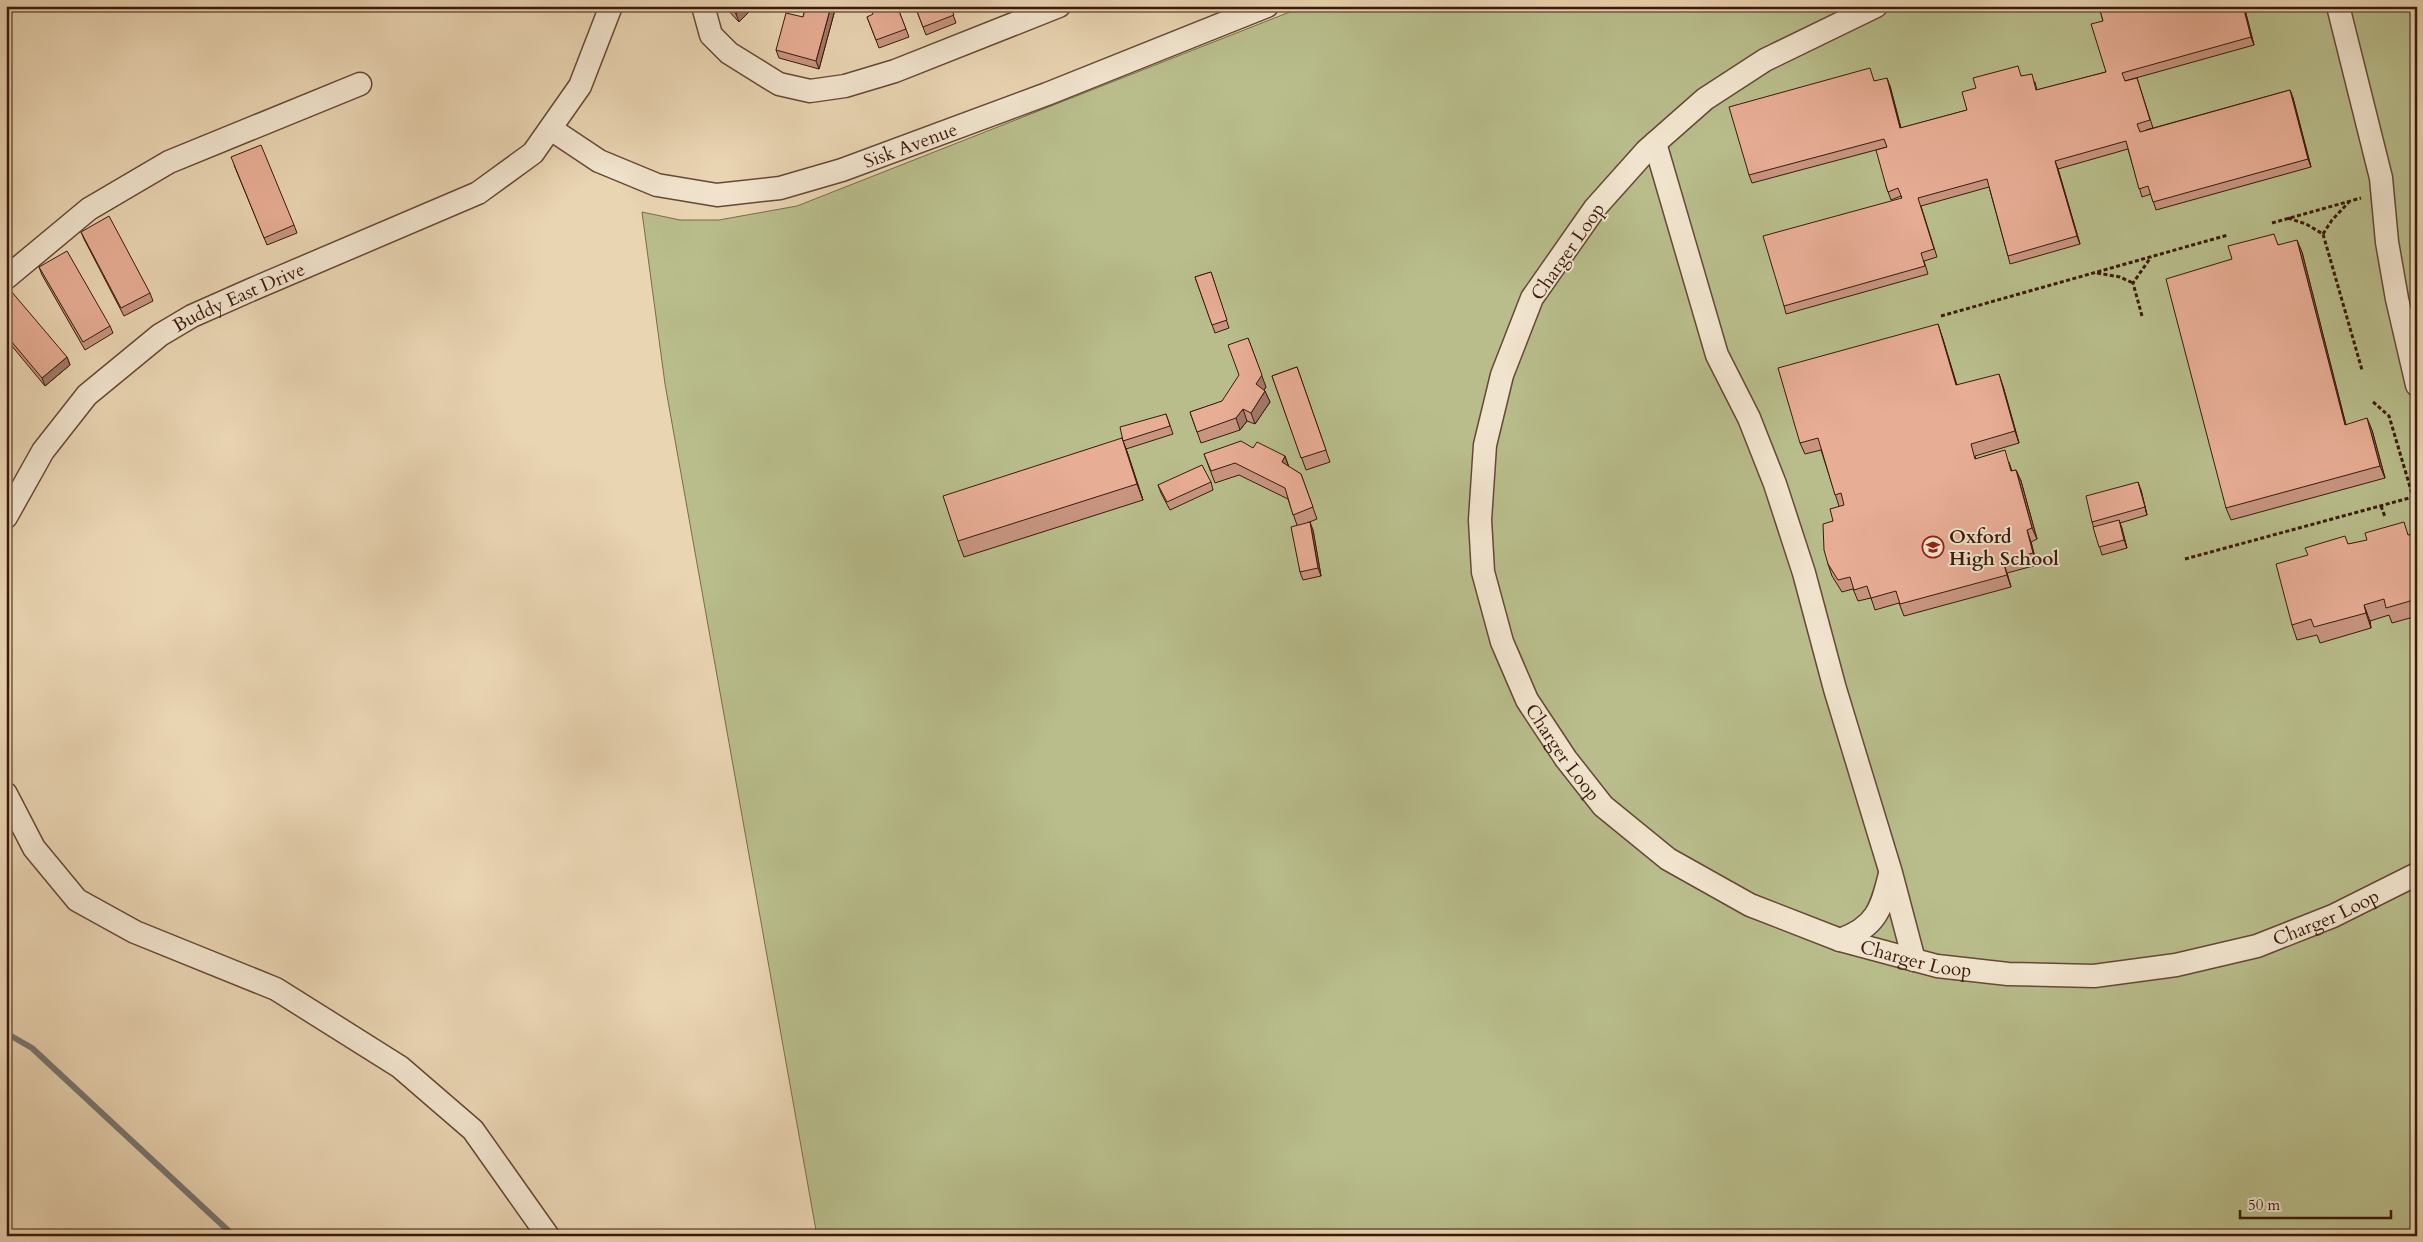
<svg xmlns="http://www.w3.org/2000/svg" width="2423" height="1242" font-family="Cardo,serif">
	<rect width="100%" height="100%" fill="#ead5b3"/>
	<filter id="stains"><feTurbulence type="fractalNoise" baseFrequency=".004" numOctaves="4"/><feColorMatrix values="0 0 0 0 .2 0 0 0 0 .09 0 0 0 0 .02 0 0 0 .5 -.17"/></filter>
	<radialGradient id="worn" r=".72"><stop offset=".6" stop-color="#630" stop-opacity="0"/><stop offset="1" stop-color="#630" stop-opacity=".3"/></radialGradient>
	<path fill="#b8bd8b" stroke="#7a6b4b" d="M1305,6H2417V1236H817L665,384L642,212L680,220H719L797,206Z"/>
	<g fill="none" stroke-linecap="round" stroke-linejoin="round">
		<path stroke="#767773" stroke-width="6" d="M6,1033L32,1048L234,1236"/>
		<g stroke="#674835" stroke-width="25">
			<g id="minor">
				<path d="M703,6L711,35L729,53L779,84L810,91L845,86L895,71L1059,6"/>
				<path id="s1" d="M1876,6L1765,60L1705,99L1646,151L1595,208L1532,298L1502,375L1485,445L1480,520L1483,572L1502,642L1527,700L1566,759L1603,806L1668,859L1750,905L1840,940L1937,966L2008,974L2094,976L2176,965L2257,946L2333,916L2417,874"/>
				<path d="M2338,6L2381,178L2387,242L2397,299L2417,385"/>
				<path id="s2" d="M551,129L599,161L657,185L717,195L780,188L842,170L1047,94L1267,6"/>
				<path d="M1655,143L1717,355L1749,418L1775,484L1804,573L1835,689L1891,873L1914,960"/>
				<path d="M6,278L89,209L169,162L360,84"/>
				<path id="s3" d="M6,517L43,451L87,395L160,335L192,316L253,289L478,193L533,153L580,86L611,6"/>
				<path d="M6,794L34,848L77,900L135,932L276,989L400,1067L473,1130L548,1236"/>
				<path d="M1840,940C1876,927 1881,910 1890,874"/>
			</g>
		</g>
		<g stroke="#3b190b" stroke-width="3" stroke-dasharray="4 2.5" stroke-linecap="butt">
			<path d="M2288,218L2306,224L2323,234L2362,370"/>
			<path d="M2272,223L2361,198"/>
			<path d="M2323,234L2332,220L2349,202"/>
			<path d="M2097,273L2120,277L2133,283"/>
			<path d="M1941,316L2228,235"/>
			<path d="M2142,316L2133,283L2151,257"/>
			<path d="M2381,506L2385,517"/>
			<path d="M2185,559L2413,497L2389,416L2372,401"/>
		</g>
		<use href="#minor" stroke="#f1e4ce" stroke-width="22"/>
	</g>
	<g fill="#c79580" stroke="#3b190b">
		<path d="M724,6H755L739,22Z"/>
		<path d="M806,6H836L819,69L779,58L776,50L803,17Z"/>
		<path d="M861,6H868L862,9Z"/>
		<path d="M897,6L909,37L879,48L867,17Z"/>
		<path d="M915,6H950L956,23L926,35Z"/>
		<path d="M2099,6H2244L2254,45L2125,81L2137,78L2153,128L2146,130L2290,90L2293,98L2311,167L2156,210L2151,194L2142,197L2128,149L2058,169L2080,244L2010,264L2008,256L1989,187L1921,206L1937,257L1924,261L1928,274L1786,314L1784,306L1902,198L1901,196L1891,200L1886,186L1887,147L1752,183L1749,175L1874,81L1890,86L1901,128L1967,110L2022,76L2035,82L2037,90L2106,72L2103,21Z"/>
		<path d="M234,165L294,225L297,233L267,245Z"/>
		<path d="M81,232L150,293L153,301L124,316L84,239Z"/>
		<path d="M2278,245L2302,252L2346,425L2372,430L2385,478L2231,520L2226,508L2232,259Z"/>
		<path d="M39,267L110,326L113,333L85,350L42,275Z"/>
		<path d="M1211,272L1229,328L1215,333L1195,277Z"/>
		<path d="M6,295L67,357L70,365L45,386L6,339Z"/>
		<path d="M1942,336L1957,385L2003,386L2019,443L1975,456L1976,459L2009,462L2012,471L2016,470L2021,481L2037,539L2031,542L2037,565L2007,573L2011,587L1904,616L1899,603L1875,610L1871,598L1858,601L1853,589L1842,592L1832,576L1828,564L1833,521L1839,506L1821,450L1805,454L1800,443Z"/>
		<path d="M1297,367L1330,462L1306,470L1272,376Z"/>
		<path d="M1266,387L1264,390L1270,402L1255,424L1247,421L1240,430L1201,443L1190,412Z"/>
		<path d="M1166,414L1173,434L1126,449L1143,500L964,557L958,541L1122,438Z"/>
		<path d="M1253,448L1285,456L1289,467L1301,474L1317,519L1307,523L1313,530L1321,576L1303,580L1300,572L1297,525L1288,499L1239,475L1215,483L1204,454Z"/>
		<path d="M1211,482L1213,490L1170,510L1161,493L1158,485Z"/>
		<path d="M2141,490L2147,515L2120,523L2127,548L2102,555L2092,522Z"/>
		<path d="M2417,534V616L2392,623L2389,615L2370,621L2371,628L2320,643L2317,635L2297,640L2292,625L2348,544Z"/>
	</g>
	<g fill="#a27968" stroke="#3b190b">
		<path d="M744,6H755L739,22L736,14Z"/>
		<path d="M831,6H836L819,69L816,61Z"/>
		<path d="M2243,6H2244L2254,45L2251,37Z"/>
		<path d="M1887,78L1890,86L1903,136L1900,128Z"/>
		<path d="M2290,90L2293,98L2311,167L2308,159Z"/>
		<path d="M2055,161L2058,169L2080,244L2077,236Z"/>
		<path d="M2297,240L2302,252L2349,437L2345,425Z"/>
		<path d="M1938,324L1942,336L1960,397L1956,385Z"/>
		<path d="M1248,338L1266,387L1260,396L1256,384Z"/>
		<path d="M67,357L70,365L45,386L42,378Z"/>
		<path d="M1999,374L2003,386L2019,443L2015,431Z"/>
		<path d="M1265,391L1270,402L1255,424L1251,413Z"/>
		<path d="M1243,409L1247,421L1240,430L1236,418Z"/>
		<path d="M2367,418L2372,430L2385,478L2380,466Z"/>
		<path d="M1122,438L1128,454L1143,500L1137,484Z"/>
		<path d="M1285,456L1289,468L1282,462Z"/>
		<path d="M2016,470L2021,481L2037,539L2032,528Z"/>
		<path d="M2138,482L2141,490L2147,515L2145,507Z"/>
		<path d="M2119,520L2122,528L2127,548L2124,540Z"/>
		<path d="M1310,522L1313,530L1321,576L1318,568Z"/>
		<path d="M2027,530L2031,542L2037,565L2033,553Z"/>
		<path d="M2003,561L2007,573L2011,587L2007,575Z"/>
		<path d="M2364,605L2370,621L2371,628L2366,613Z"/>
	</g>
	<g fill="#e7ad95" stroke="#3b190b">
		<path d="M729,6H744L736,14Z"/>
		<path d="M806,6H831L816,61L776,50L786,13L803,17Z"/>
		<path d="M870,6H897L906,29L876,40L867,17L873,14Z"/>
		<path d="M915,6H950L954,15L923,27Z"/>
		<path d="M2099,6H2243L2251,37L2122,73L2125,81L2137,78L2150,120L2137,124L2140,132L2290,90L2308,159L2153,202L2148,186L2139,189L2126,141L2055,161L2077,236L2008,256L1987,179L1918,198L1934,249L1921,253L1925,266L1784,306L1763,236L1902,198L1898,188L1888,192L1886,186L1876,150L1887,147L1884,139L1749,175L1729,107L1870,68L1874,81L1887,78L1900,128L1967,110L1962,92L1976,88L1973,78L2007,69L2018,66L2021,76L2032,74L2036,90L2106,72L2091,24L2103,21Z"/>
		<path d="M261,145L294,225L264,238L231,157Z"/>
		<path d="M109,216L150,293L121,308L81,232Z"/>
		<path d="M2274,234L2278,245L2297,240L2345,425L2367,418L2380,466L2226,508L2166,279L2232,259L2228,246Z"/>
		<path d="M67,251L110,326L83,342L39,267Z"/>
		<path d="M1211,272L1227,320L1212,325L1195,277Z"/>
		<path d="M11,291L67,357L42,378L6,335V295Z"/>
		<path d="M1938,324L1956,385L1999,374L2015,431L1971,444L1975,459L2005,450L2011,471L2016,470L2032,528L2027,530L2033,553L2003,561L2007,575L1900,604L1896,591L1871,598L1867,586L1854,590L1850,577L1838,580L1828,564L1824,550L1823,524L1833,521L1830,509L1844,505L1841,493L1835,495L1818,438L1800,443L1778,368Z"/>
		<path d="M1248,338L1262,375L1256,384L1265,391L1251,413L1243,409L1236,418L1197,432L1190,412L1222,401L1239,375L1228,345Z"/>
		<path d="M1297,367L1326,450L1301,458L1272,376Z"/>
		<path d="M1166,414L1170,426L1123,441L1120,427Z"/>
		<path d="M1122,438L1137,484L958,541L943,496Z"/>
		<path d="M1241,441L1253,448L1257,442L1285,456L1282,462L1301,474L1313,507L1293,515L1285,488L1235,463L1211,471L1204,454Z"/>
		<path d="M1202,465L1211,482L1167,502L1158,485Z"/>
		<path d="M2138,482L2145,507L2092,522L2086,496Z"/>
		<path d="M2119,520L2124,540L2099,547L2093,527Z"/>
		<path d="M1310,522L1318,568L1300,572L1291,527Z"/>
		<path d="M2404,522L2408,535L2417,534V599L2386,608L2384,599L2364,605L2366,613L2314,627L2311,619L2292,625L2276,564L2308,555L2305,548L2345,536L2348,544L2367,540L2365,533Z"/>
	</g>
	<defs>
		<g id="school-ring" transform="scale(1.125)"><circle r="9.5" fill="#f1e4ce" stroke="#8f2418" stroke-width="1.5"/><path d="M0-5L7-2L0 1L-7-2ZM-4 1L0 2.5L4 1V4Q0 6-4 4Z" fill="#8f2418"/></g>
	</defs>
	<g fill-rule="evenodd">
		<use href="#school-ring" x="1933" y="547"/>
	</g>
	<g text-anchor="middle" stroke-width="4" stroke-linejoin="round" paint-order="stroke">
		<g font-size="19" fill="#3b190b" stroke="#f1e4ce">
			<text dy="7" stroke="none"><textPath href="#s2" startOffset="382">Sisk Avenue</textPath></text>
			<text transform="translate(1567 251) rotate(-55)" y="7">Charger Loop</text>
			<text dy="7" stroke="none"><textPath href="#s3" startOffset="329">Buddy East Drive</textPath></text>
			<text dy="7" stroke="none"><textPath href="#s1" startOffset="941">Charger Loop</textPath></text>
			<text dy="7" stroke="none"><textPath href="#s1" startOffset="1781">Charger Loop</textPath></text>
			<text dy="7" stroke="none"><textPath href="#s1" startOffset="1361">Charger Loop</textPath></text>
		</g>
		<g font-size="19" font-weight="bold" fill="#3b190b" stroke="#f1e4ce" text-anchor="start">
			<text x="1949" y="543">Oxford<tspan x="1949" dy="22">High School</tspan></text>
		</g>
	</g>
	<rect width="2423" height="1242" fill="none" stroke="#ead5b3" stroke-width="25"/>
	<rect x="8" y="8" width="2408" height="1227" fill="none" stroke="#3b190b" stroke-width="2.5"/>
	<rect x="12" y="12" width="2398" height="1217" fill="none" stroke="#3b190b"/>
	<path d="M2240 1210v8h151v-8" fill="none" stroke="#3b190b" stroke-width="2.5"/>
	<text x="2248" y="1210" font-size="15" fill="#3b190b" stroke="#f1e4ce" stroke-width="4" paint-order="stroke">50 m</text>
	<rect width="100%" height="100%" filter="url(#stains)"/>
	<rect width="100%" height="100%" fill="url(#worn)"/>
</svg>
